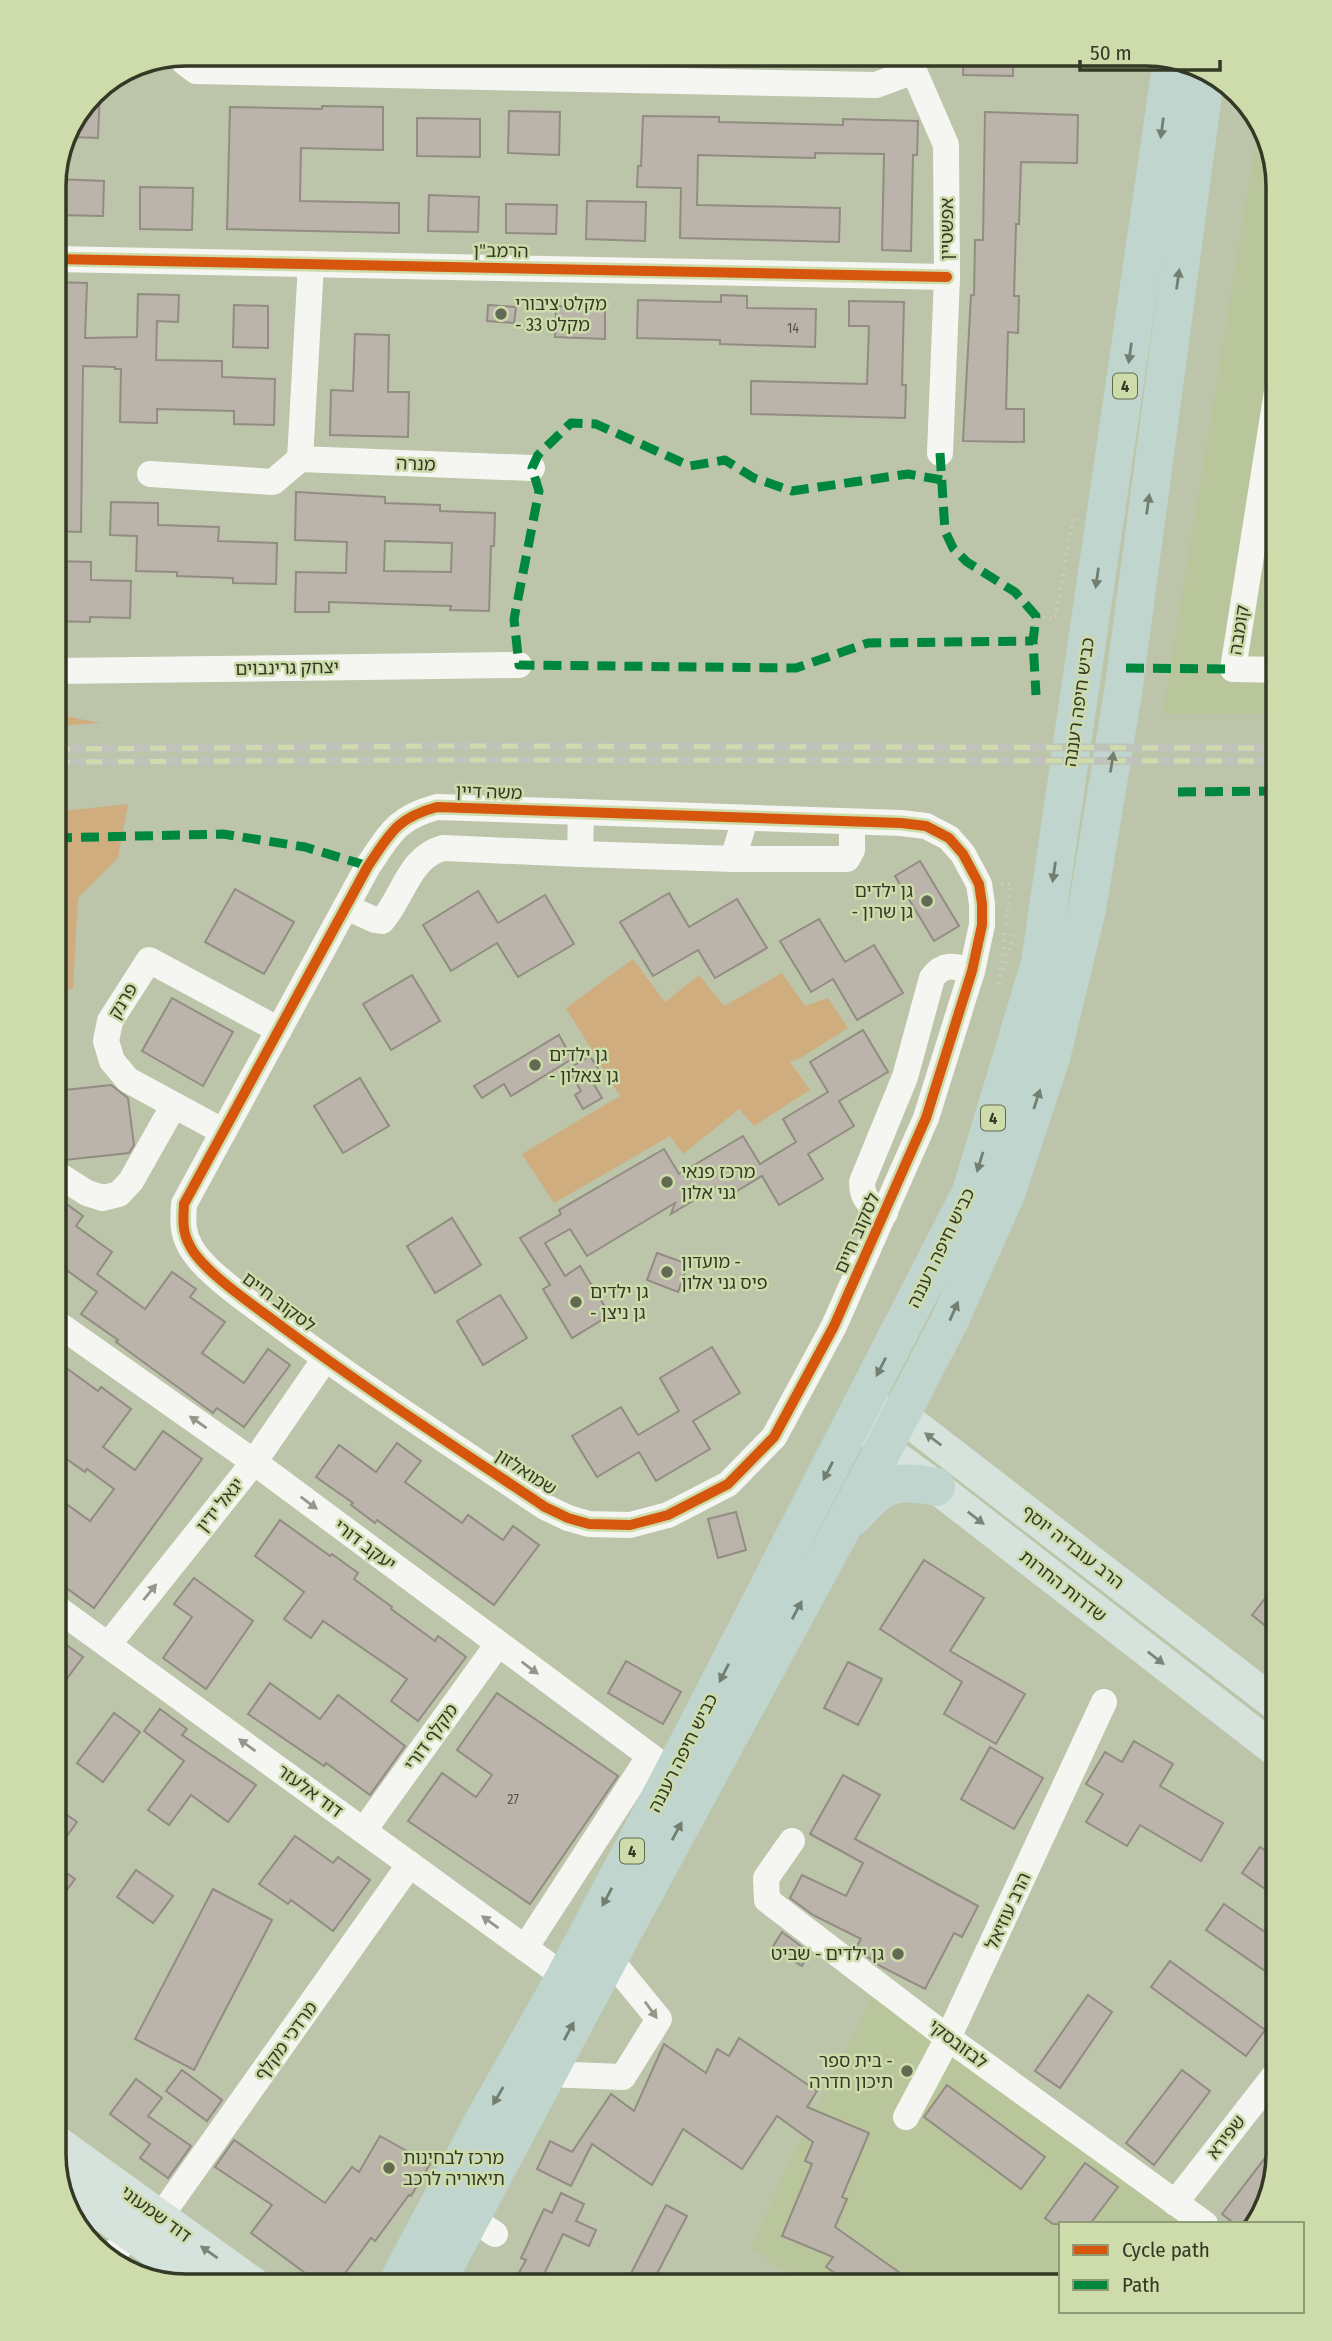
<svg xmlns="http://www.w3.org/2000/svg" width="1332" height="2341" font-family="'Fira Sans Condensed','Noto Sans Hebrew',sans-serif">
	<rect width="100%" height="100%" fill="#bcc4a9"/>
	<g fill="#b9c59a">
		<path d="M1259,123L1264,128L1278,186V714H1163Z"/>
		<path d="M874,1995L1190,2224H1061V2287H808L751,2248L797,2146Z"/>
	</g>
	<g fill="#d0ad7f">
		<path d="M54,714L101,723L54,726Z"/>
		<path d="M128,804L118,858L78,898L73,989H54V812Z"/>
		<path d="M633,959L665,1002L699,975L724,1006L782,973L805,1006L828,998L848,1028L802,1057L790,1062L810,1090L754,1126L739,1109L683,1154L670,1136L554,1203L522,1154L620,1096L566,1008Z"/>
	</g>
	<g fill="#bab4aa" stroke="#928c83" stroke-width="2" fill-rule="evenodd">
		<path d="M964,54L1013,55V76L963,75Z"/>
		<path d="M100,89L98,138L73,137L93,93Z"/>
		<path d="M322,106L383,107V150L301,148L300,201L399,203V233L227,229L230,107L322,109Z"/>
		<path d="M509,111L560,112L559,155L508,153Z"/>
		<path d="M985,112L1078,115L1077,163L1021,162L1019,224H1016L1014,296H1019L1018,333L1008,332L1006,409H1024V442L963,441L971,295H974L975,240H983Z"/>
		<path d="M643,116L719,117V122L843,125V119L918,121L917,155H913L911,251L882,250L884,154L815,153V158L698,155L697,205L840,208L839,242L680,238L681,188L637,187L638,166H641Z"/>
		<path d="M417,118L480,119V157L417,156Z"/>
		<path d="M55,179L104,181L103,216L55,215Z"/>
		<path d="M140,187L193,188L192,230L140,229Z"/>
		<path d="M429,195L479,197L478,232L428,231Z"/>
		<path d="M587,201L646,202L645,241L586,239Z"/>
		<path d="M506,204L557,205L556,234L506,233Z"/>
		<path d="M54,282L87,283L85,338L137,337L138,294L179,295L178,322L157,321L156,360L222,361V377L275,379L274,425L234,424V411L157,409V423L120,422L121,369H115V367L83,366L81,532L54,531Z"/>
		<path d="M721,295L747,296V308L816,309L815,347L720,344V340L637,338L638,300L721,302Z"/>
		<path d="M849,301L904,302L902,385H906L905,418L751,414V381L867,384L869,326H849Z"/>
		<path d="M234,305L268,306V348L233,347Z"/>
		<path d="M488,305L516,307L514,323L487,321Z"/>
		<path d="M556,306L605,308V339L555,337Z"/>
		<path d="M355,334L389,335L388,392H409L408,437L330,435L331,390L353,391Z"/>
		<path d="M296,492L385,497V503L440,505V511L495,513L494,546H491L489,611L450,610L451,606L329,602V612H295L296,572L346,573L347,542L295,540ZM385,541L452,543L451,572L384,571Z"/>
		<path d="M111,502L158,503V525L219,527L218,541L277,543L276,584L233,583V578L177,576V572L136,571L137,536L110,535Z"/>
		<path d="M54,561L91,562V580L131,581L130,618L90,617V622L54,621Z"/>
		<path d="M920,861L959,926L934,941L895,876Z"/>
		<path d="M235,889L294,922L264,974L205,942Z"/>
		<path d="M478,891L498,923L545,895L574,944L518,977L497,943L451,971L423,925Z"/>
		<path d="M669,893L689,927L737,899L767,948L715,978L698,950L653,976L620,922Z"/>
		<path d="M819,919L845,962L874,945L903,993L857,1020L833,979L811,992L780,941Z"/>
		<path d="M412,975L440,1021L391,1050L363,1004Z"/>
		<path d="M172,998L233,1032L203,1086L142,1051Z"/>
		<path d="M863,1030L888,1072L839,1101L854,1126L808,1154L823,1179L779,1205L762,1176L724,1199L716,1187L671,1214L675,1203L587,1256L570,1229L545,1243L565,1276L580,1266L610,1315L572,1338L543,1289L550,1285L520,1238L561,1214L559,1210L664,1149L679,1174L743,1136L760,1164L796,1142L783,1119L828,1092L810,1062Z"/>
		<path d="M559,1035L572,1059L511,1096L504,1084L482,1098L474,1086Z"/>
		<path d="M590,1056L599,1070L589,1076L602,1098L583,1109L575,1095L581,1091L568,1069Z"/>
		<path d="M360,1078L389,1126L343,1153L314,1106Z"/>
		<path d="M111,1085L128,1098L134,1145L129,1153L65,1160L56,1091Z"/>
		<path d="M54,1195L83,1216L76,1226L112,1252L97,1274L145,1309L172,1272L196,1289L190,1297L225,1322L202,1353L244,1383L268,1349L290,1365L244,1427L217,1408L213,1413L116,1342L118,1340L81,1314L97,1292L54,1261Z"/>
		<path d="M452,1218L481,1265L435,1293L407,1246Z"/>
		<path d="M657,1253L688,1264L678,1292L647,1280Z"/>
		<path d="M500,1295L527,1338L483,1365L457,1321Z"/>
		<path d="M712,1347L740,1393L693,1421L710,1449L656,1481L639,1452L597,1477L572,1436L621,1407L638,1435L679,1411L660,1378Z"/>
		<path d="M54,1359L98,1391L101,1387L131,1409L103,1447L135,1470L163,1431L202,1459L94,1608L54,1579V1495L90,1521L114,1489L87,1469L85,1472L54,1450Z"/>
		<path d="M397,1443L421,1461L405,1482L462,1523L468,1515L503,1540L513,1526L539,1545L494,1605L377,1520L375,1523L351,1505L353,1503L316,1477L339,1445L376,1472Z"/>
		<path d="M736,1512L746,1550L718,1558L708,1519Z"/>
		<path d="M280,1520L330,1556L332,1554L358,1573L354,1579L392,1607L391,1609L435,1641L438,1636L466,1657L418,1721L391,1701L407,1679L323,1621L311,1638L284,1619L304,1592L255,1556Z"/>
		<path d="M924,1560L984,1598L950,1651L1025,1694L996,1744L944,1714L962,1682L880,1629Z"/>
		<path d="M194,1578L253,1621L206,1689L163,1658L192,1617L174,1604Z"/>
		<path d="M1278,1582V1636L1252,1615Z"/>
		<path d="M54,1636L83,1657L54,1696Z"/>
		<path d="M626,1661L681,1692L663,1724L608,1693Z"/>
		<path d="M848,1662L882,1679L858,1725L824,1708Z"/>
		<path d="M270,1683L320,1719L338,1695L405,1746L370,1795L326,1763L324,1766L248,1714Z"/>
		<path d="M497,1693L618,1776L530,1904L408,1821L442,1773L476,1797L492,1775L457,1750Z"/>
		<path d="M160,1709L187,1729L182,1735L256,1785L228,1822L191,1795L169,1825L148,1810L184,1761L144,1731Z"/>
		<path d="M114,1713L140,1732L103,1782L77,1763Z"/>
		<path d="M1134,1741L1173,1764L1160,1786L1223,1823L1201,1861L1140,1825L1127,1846L1086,1822L1103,1794L1086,1784L1105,1752L1122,1762Z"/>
		<path d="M990,1747L1043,1778L1014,1829L961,1799Z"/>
		<path d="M843,1775L880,1795L855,1839L978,1906L962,1937L954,1933L925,1989L880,1966L856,1948L861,1939L813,1915L790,1898L802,1875L846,1896L863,1863L810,1834Z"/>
		<path d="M54,1806L77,1822L54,1854Z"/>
		<path d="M295,1836L333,1863L338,1857L370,1880L333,1931L291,1900L288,1904L259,1884Z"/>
		<path d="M1260,1847L1278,1859V1898L1242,1873Z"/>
		<path d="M54,1864L75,1879L54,1907Z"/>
		<path d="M136,1870L173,1896L153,1923L117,1897Z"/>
		<path d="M213,1889L272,1920L194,2070L135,2039Z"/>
		<path d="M1224,1904L1278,1941V1980L1206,1930Z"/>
		<path d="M782,1932L809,1952L802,1966L772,1948Z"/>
		<path d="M1170,1961L1265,2030L1246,2056L1151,1987Z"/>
		<path d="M1088,1995L1112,2012L1060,2088L1035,2071Z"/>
		<path d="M739,2038L817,2091L807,2107L869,2133L842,2197L847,2199L835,2227L920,2287H855L826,2267L833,2257L782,2236L812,2164L805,2161L813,2142L777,2116L742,2169L683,2129L652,2185L592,2144L571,2186L537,2169L550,2141L572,2152L611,2094L634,2111L664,2044L706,2073L717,2049L729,2056Z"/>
		<path d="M182,2070L222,2100L207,2121L166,2091Z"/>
		<path d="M1182,2070L1210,2091L1154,2165L1126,2143Z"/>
		<path d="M136,2079L162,2098L148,2116L191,2146L168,2178L140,2158L150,2144L110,2114Z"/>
		<path d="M947,2085L1045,2157L1021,2189L924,2117Z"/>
		<path d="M380,2136L430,2164L411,2196L409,2195L375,2241L371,2238L335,2287H324L251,2233L272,2205L215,2167L234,2140L325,2203L352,2167L359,2172Z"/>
		<path d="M1278,2141V2155L1257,2224H1235L1222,2214Z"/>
		<path d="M1085,2163L1118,2187L1090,2224H1053L1045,2218Z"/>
		<path d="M561,2193L584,2204L576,2221L596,2230L589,2246L563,2234L538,2287H511L526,2260L521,2258L544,2209L552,2213Z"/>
		<path d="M666,2205L687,2216L650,2287H624Z"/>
	</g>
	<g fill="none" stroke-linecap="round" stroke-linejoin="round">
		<g stroke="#caccc3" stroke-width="3.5" stroke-dasharray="2 5" stroke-linecap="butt">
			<path d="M1036,616L1055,619L1073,518L1079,519"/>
			<path d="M1001,884H1011L1006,925"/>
			<path d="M1005,933L998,986L1014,934"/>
		</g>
		<g stroke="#f5f6f2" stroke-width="26">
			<path d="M184,55V62L196,71L876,85L914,71"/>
			<path d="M911,56L914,71L946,145L947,277L940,453"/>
			<path d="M55,259L947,277"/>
			<path d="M300,459L311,264"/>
			<path d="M150,474L273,482L300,459L532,468"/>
			<path d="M1278,670L1233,669L1278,385"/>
			<path d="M54,671L519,665"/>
			<path d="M437,807L901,823L926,826L949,838L963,854L979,884L982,904V925L972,971L926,1118L834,1326L774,1437L728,1484L668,1515L630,1525L589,1524L568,1518L545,1507C454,1446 361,1386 273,1320C250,1303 202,1270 190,1246C182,1232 183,1220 184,1204L368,866C390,834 396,818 437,807Z"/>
			<path d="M580,854L733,859L742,829L741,818"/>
			<path d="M733,859H847L852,850V822"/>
			<path d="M346,907L375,920L382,921C403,897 409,857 443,848L580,854L581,812"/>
			<path d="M222,1131L128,1080L112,1061L106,1041L110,1021L149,960L279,1030"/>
			<path d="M54,1172L87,1193L103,1198L119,1194L131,1181L174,1105"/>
			<path d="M885,1213C870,1205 862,1200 862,1182L905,1077L932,978C944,962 955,966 972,971"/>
			<path d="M54,1321L254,1462L673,1773"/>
			<path d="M54,1606L565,1977"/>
			<path d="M108,1645L254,1462L325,1359"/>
			<path d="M364,1830L498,1644"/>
			<path d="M792,1841L766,1878L767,1900L948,2038L1205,2224"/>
			<path d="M525,1948L649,1757"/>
			<path d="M547,2074L623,2077L659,2019L609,1958"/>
			<path d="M906,2117L948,2038L1104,1702"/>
			<path d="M1175,2203L1278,2071"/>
			<path d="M160,2217L410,1864"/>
			<path d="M471,2218L495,2234"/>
			<path d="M110,2261L128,2234"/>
		</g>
		<g stroke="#d6e3dd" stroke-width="33">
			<path d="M876,1412L901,1415L1278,1706"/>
			<path d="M870,1427L882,1448L936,1487L1278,1752"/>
			<path d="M54,2140L258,2287"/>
			<path d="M61,2185L203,2286"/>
		</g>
		<g stroke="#bfd5ce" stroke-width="38">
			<path d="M853,1517C882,1485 891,1478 936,1487"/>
			<path d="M395,2287L485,2118L565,1977L673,1773L971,1192L1040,963L1172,60"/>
			<path d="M434,2287L609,1958L840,1532L949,1322L1006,1194L1052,1054L1087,909L1123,693L1206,72"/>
		</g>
		<g stroke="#c0c2bb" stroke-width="8">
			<g id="rail">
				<path d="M54,749L445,746L1278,748"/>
				<path d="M54,762L445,760L1278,761"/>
			</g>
		</g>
		<use href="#rail" stroke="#cddcaa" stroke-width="5" stroke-dasharray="16" stroke-linecap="butt"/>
		<g stroke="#00873e" stroke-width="9" stroke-dasharray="18 9" stroke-linecap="butt">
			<path d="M940,453L945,531L953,548L967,562L1015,592L1036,616L1033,641L1036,695"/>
			<path d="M942,480L908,474L792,491L754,478L725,460L690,466L596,424L571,423L538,455L532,468L539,491L514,619L519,665L796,668L868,643L1033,641"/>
			<path d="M1126,668L1233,669"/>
			<path d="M1178,792L1278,791"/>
			<path d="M54,838L223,834L305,847L368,866"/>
		</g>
		<g stroke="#cddcaa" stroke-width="15">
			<g id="cycleway">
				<path d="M55,259L947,277"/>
				<path d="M437,807L901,823L926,826L949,838L963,854L979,884L982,904V925L972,971L926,1118L834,1326L774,1437L728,1484L668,1515L630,1525L589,1524L568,1518L545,1507C454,1446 361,1386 273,1320C250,1303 202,1270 190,1246C182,1232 183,1220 184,1204L368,866C390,834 396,818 437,807Z"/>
			</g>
		</g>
		<use href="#cycleway" stroke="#d6560e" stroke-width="10"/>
	</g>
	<defs><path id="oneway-solid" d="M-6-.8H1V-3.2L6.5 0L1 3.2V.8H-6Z" transform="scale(1.75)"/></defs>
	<g fill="#727f71">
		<use href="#oneway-solid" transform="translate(1162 128) rotate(98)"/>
		<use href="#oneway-solid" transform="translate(1178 279) rotate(-82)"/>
		<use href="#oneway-solid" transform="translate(1130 353) rotate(98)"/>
		<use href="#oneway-solid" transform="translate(1148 504) rotate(-82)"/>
		<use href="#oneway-solid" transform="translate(1097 578) rotate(98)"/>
		<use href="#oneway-solid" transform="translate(1112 762) rotate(-81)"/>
		<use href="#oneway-solid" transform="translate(1054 872) rotate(98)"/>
		<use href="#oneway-solid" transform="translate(1037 1099) rotate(-72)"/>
		<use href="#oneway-solid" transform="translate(980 1162) rotate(107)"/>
		<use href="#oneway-solid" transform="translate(954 1311) rotate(-66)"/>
		<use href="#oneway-solid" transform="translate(881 1367) rotate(117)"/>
		<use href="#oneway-solid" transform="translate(828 1471) rotate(117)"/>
		<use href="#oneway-solid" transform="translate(797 1610) rotate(-62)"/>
		<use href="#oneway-solid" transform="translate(724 1673) rotate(117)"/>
		<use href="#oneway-solid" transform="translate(677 1831) rotate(-62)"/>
		<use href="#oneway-solid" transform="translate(607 1897) rotate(118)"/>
		<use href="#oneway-solid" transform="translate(569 2031) rotate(-62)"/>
		<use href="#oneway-solid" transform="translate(498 2096) rotate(120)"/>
	</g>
	<g fill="#94988c">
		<use href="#oneway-solid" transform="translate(198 1422) rotate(-145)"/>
		<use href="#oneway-solid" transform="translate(309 1503) rotate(37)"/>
		<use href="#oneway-solid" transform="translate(150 1592) rotate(-51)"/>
		<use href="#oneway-solid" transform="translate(530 1668) rotate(37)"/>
		<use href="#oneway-solid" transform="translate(247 1745) rotate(-144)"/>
		<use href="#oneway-solid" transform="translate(490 1922) rotate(-144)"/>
		<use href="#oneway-solid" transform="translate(651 2010) rotate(54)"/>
	</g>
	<g fill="#7c8678">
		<use href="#oneway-solid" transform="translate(933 1439) rotate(-143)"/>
		<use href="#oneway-solid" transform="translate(976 1518) rotate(38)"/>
		<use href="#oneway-solid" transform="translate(1156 1658) rotate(38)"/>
		<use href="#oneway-solid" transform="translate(209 2252) rotate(-145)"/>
	</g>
	<g fill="#636a53" stroke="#cddcaa" stroke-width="2.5">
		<circle cx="501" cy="314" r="7"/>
		<circle cx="927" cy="901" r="7"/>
		<circle cx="535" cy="1065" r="7"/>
		<circle cx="667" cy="1182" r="7"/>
		<circle cx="667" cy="1272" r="7"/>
		<circle cx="576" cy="1302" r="7"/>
		<circle cx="898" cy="1954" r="7"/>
		<circle cx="907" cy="2071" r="7"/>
		<circle cx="389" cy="2168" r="7"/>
	</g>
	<g text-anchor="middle" stroke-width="5" stroke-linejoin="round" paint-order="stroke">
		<g font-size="14" fill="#555846">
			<text x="793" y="333">14</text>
			<text x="513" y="1804">27</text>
		</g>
		<g fill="#cddcaa" stroke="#616a4d" stroke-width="2">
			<rect x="1113" y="373.5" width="24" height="25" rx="5"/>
			<rect x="981" y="1105.5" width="24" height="25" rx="5"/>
			<rect x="620" y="1838.5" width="24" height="25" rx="5"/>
		</g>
		<g font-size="16" font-weight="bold" fill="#333925">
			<text x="1125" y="392">4</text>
			<text x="993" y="1124">4</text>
			<text x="632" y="1857">4</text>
		</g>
		<g font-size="18" fill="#333925" stroke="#cddcaa">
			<text transform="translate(947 229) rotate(-90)" y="6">אפשטיין</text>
			<text transform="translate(501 251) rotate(1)" y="6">הרמב"ן</text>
			<text transform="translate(416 464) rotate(2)" y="6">מנרה</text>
			<text transform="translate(1239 630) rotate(-81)" y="6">קומבה</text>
			<text transform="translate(287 668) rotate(-1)" y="6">יצחק גרינבוים</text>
			<text transform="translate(1079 702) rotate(-82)" y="6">כביש חיפה רעננה</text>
			<text transform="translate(489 792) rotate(2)" y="6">משה דיין</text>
			<text transform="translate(123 1001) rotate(-59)" y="6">פרנק</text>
			<text transform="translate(857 1233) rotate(-66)" y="6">לסקוב חיים</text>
			<text transform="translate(941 1248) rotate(-64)" y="6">כביש חיפה רעננה</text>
			<text transform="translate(279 1302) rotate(37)" y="6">לסקוב חיים</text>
			<text transform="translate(526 1472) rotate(33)" y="6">שמואלזון</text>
			<text transform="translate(220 1505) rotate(-51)" y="6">יגאל ידין</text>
			<text transform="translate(365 1545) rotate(37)" y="6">יעקב דורי</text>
			<text transform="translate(1073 1547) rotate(38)" y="6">הרב עובדיה יוסף</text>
			<text transform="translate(1063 1586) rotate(38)" y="6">שדרות החרות</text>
			<text transform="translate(431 1737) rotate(-54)" y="6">מקלף דורי</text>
			<text transform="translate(683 1753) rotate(-63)" y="6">כביש חיפה רעננה</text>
			<text transform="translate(310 1791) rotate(36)" y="6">דוד אלעזר</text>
			<text transform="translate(1008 1911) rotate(-65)" y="6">הרב עוזיאל</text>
			<text transform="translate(286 2041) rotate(-54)" y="6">מרדכי מקלף</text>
			<text transform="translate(958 2044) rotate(37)" y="6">לבזובסקי</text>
			<text transform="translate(1226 2137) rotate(-52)" y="6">שפירא</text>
			<text transform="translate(156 2214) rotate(36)" y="6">דוד שמעוני</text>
		</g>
		<g font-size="18" fill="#333925" stroke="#cddcaa" text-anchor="start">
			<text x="515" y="310">מקלט ציבורי<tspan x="515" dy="21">- מקלט 33</tspan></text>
			<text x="913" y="897" text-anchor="end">גן ילדים<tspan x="913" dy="21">- גן שרון</tspan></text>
			<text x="549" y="1061">גן ילדים<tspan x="549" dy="21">- גן צאלון</tspan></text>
			<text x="681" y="1178">מרכז פנאי<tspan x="681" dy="21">גני אלון</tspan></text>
			<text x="681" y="1268">מועדון -<tspan x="681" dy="21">פיס גני אלון</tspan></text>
			<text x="590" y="1298">גן ילדים<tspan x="590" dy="21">- גן ניצן</tspan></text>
			<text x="884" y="1960" text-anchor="end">גן ילדים - שביט</text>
			<text x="893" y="2067" text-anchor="end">בית ספר -<tspan x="893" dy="21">תיכון חדרה</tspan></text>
			<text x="403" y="2164">מרכז לבחינות<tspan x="403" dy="21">תיאוריה לרכב</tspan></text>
		</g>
	</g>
	<path d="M0 0H1332V2341H0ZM186 66H1146A120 120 0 0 1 1266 186V2154A120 120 0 0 1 1146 2274H186A120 120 0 0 1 66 2154V186A120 120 0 0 1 186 66Z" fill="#cddcaa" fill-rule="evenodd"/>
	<path fill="none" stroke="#333925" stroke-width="3.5" d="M186 66H1146A120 120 0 0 1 1266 186V2154A120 120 0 0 1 1146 2274H186A120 120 0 0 1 66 2154V186A120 120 0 0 1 186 66Z"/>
	<rect x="1059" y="2222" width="245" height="91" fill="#cddcaa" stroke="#8f9b75" stroke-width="2"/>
	<rect x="1073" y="2245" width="35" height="10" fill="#d6560e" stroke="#8f9b75" stroke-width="2"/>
	<text x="1122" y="2257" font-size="21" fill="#333925">Cycle path</text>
	<rect x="1073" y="2280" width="35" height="10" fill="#00873e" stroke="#8f9b75" stroke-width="2"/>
	<text x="1122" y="2292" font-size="21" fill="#333925">Path</text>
	<path d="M1080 60v10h140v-10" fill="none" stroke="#333925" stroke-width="3.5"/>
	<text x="1090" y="60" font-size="21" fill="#333925" stroke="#cddcaa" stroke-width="5" paint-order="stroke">50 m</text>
</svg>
